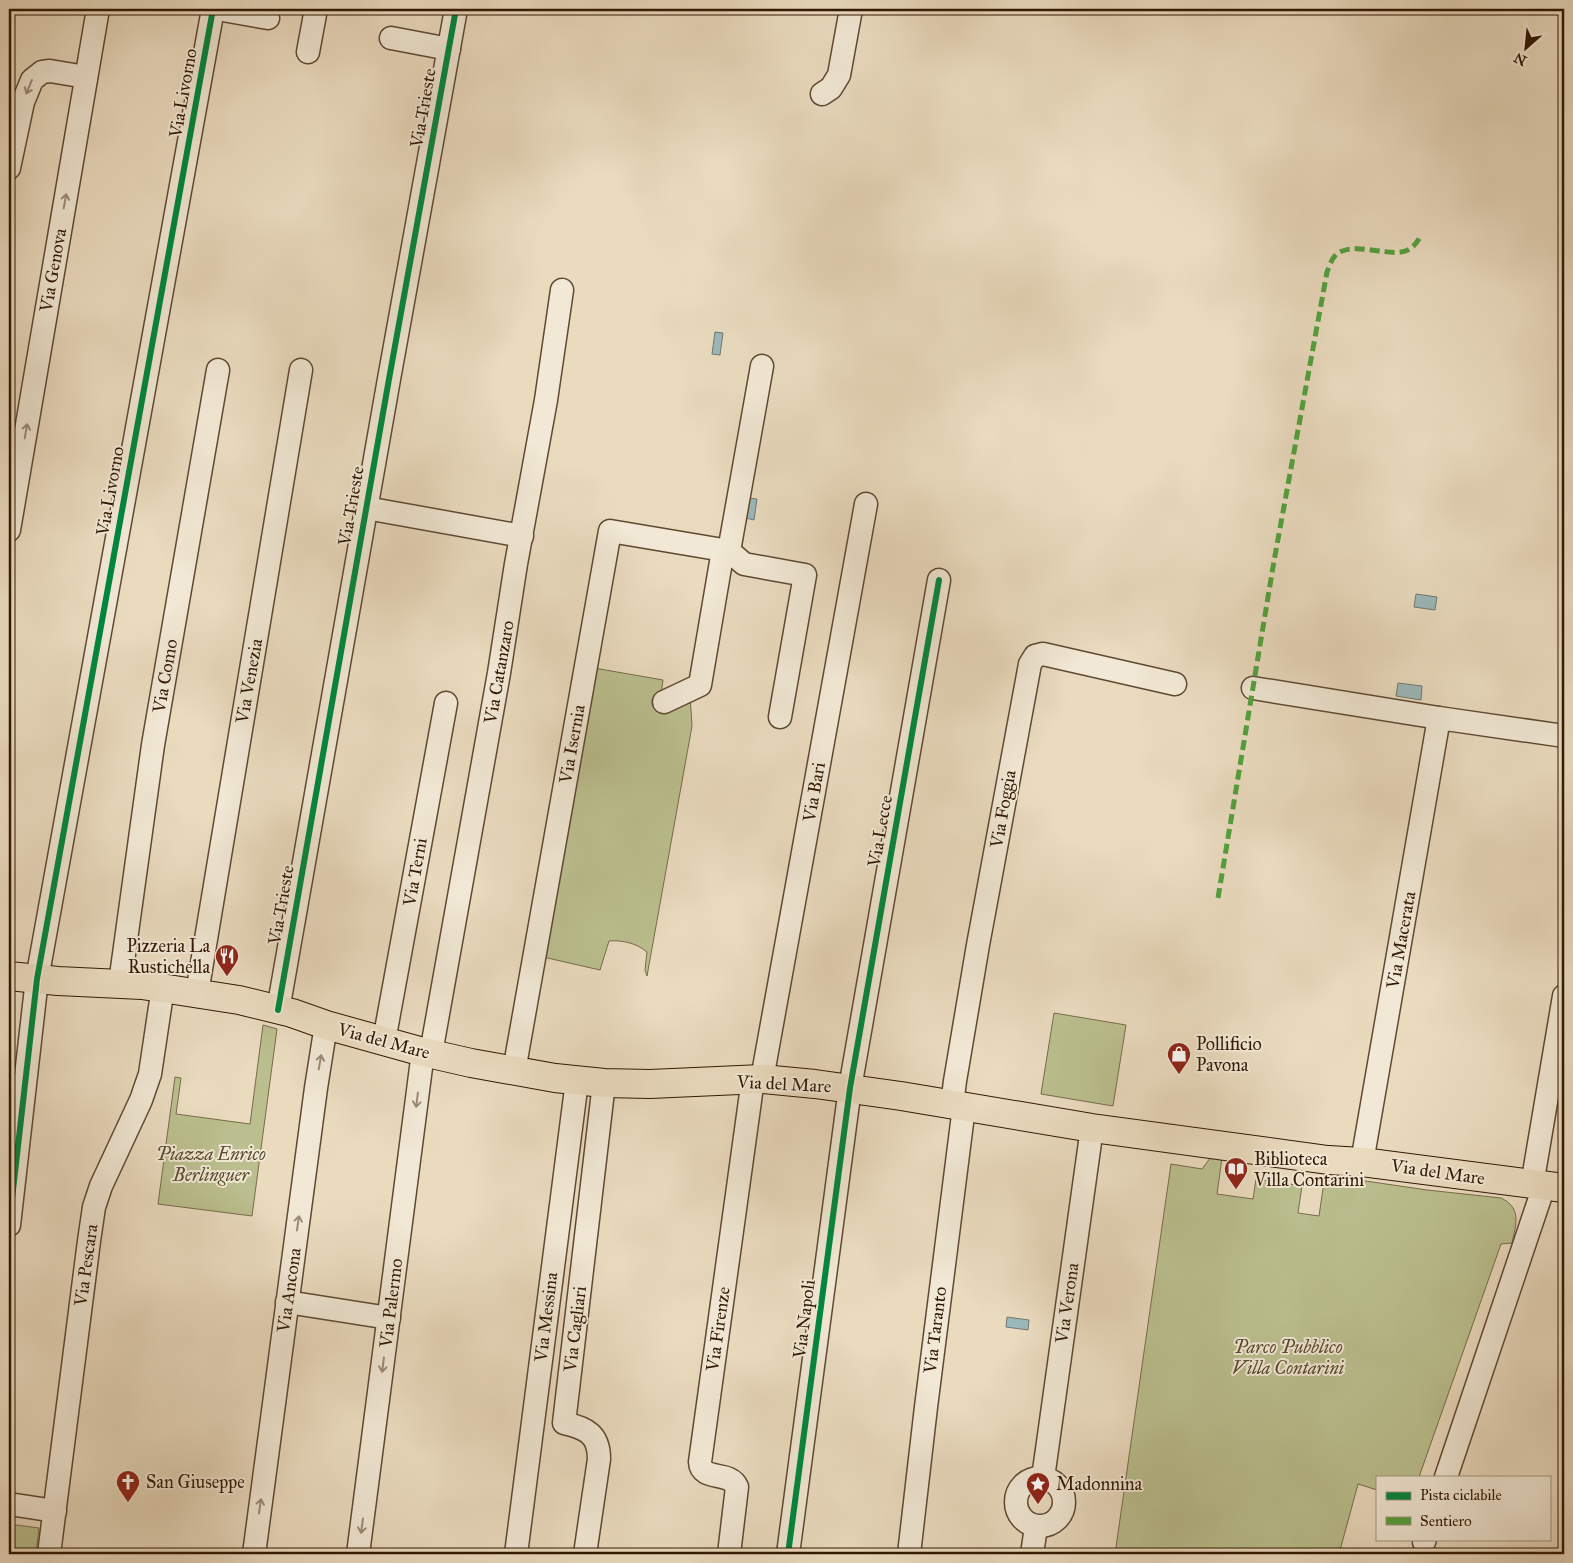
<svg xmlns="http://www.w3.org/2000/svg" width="1573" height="1563" font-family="'IM FELL Great Primer',serif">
	<rect width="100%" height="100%" fill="#eadbbf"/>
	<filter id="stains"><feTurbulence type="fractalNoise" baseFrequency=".004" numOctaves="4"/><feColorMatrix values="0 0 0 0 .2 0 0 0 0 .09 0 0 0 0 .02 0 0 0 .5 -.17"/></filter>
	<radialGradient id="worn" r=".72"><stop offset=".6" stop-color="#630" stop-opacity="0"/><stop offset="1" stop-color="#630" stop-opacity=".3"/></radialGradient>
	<g fill="#bbbf8f" stroke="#766c49">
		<path d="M594,668L663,680L659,708L690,695L692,726L647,976L645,970L647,952C636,943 623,940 609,941L600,970L543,957Z"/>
		<path d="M1054,1013L1126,1025L1113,1106L1041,1094Z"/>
		<path d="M263,1025L277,1029L252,1216L158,1204L175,1077L181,1078L176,1114L250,1124Z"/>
		<path d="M1211,1157L1222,1158L1217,1194L1253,1199L1256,1179L1302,1186L1298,1213L1319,1216L1325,1175L1427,1190L1501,1198C1522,1208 1516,1224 1512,1243L1501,1244L1419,1477H1377V1490L1358,1484L1339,1554H1115L1171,1164L1202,1169Z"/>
		<path d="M9,1524L39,1528L36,1554H9Z"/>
	</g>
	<g fill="#9bb9bb" stroke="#717971">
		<path d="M715,332L723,333L720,355L712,354Z"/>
		<path d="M748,498L757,499L754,520L746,518Z"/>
		<path d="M1416,594L1437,597L1435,610L1414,607Z"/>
		<path d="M1398,683L1422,686L1421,700L1396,696Z"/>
		<path d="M1007,1317L1029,1320L1028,1330L1006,1327Z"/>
	</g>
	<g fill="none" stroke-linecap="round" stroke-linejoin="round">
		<g stroke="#5f4932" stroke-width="25">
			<g id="minor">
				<path d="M217,9L268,18"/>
				<path d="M391,38L449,49"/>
				<path d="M308,52L316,9"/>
				<path d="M822,94L831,88L839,75L851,9"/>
				<path d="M9,168L23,102L32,80L42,72L50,71L86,77"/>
				<path d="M366,508L522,536"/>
				<path d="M9,530L98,9"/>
				<path d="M729,551L762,366"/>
				<path d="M1253,688L1439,718"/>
				<path d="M664,702L700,685L723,550"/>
				<path d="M120,983L153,745L218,370"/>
				<path d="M197,993L301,370"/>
				<path d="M278,1010L389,379L456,9"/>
				<path d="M384,1041L446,703"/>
				<path d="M431,1053L499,673L516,564L546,400L562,290"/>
				<path d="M514,1071L610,531L729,551L744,564L805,575L780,717"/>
				<path d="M762,1079L866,504"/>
				<path d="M952,1105L955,1081L978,945L1030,664L1035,656L1043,654L1175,684"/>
				<path d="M1362,1162L1439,718L1564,736"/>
				<path d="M1532,1185L1564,996"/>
				<path d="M9,1225L37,979L213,9"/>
				<path d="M287,1302L389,1318"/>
				<path d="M1446,1477L1544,1186"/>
				<circle cx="1040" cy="1502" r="24"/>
				<path d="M1043,1478L1092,1128"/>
				<path d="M9,1504L55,1511"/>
				<path d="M1424,1542L1425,1539"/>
				<path d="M49,1554L89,1241L94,1207L101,1186L141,1100L150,1074L163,987"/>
				<path d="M254,1554L316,1088L326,1025"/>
				<path d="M358,1554L423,1052"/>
				<path d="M516,1554L577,1081"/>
				<path d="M585,1554L599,1459C599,1434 586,1428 564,1423L604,1083"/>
				<path d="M729,1554L737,1487C730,1470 701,1482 700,1462L753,1079"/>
				<path d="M788,1554L850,1088L939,580"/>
				<path d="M909,1554L926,1407L964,1107"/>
				<path d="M1032,1554L1036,1527"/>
			</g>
		</g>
		<g stroke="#311803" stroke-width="30">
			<path id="major" d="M9,976L58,981L142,985L239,1000L292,1013L326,1025L423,1052L471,1063L555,1078L604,1083L650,1084L762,1079L815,1084L901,1096L1092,1128L1328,1160L1362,1162L1564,1188"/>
		</g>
		<use href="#minor" stroke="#f1e8d5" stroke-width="22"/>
		<use href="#major" stroke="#eadbbf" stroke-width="28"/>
		<path stroke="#52a13d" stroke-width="5" stroke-dasharray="10 5" stroke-linecap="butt" d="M1218,898L1274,561L1327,272C1329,267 1331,261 1334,257C1347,240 1383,255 1401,252C1411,251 1417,243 1421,235"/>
		<g stroke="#f1e8d5" stroke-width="9">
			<g id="cycleway">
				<path d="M278,1010L389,379L456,9"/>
				<path d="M9,1225L37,979L213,9"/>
				<path d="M788,1554L850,1088L939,580"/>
			</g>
		</g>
		<use href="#cycleway" stroke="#00873e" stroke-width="6"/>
	</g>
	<defs><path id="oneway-shaft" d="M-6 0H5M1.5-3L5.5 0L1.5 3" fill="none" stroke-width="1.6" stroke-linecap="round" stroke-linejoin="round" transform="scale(1.25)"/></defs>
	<g stroke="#9b8a76">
		<use href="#oneway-shaft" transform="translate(29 87) rotate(112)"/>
		<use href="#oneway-shaft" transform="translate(65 201) rotate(-80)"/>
		<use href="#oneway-shaft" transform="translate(26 431) rotate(-80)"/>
		<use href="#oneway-shaft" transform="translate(320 1062) rotate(-80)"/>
		<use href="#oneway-shaft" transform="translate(417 1100) rotate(97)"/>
		<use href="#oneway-shaft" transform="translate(298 1223) rotate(-82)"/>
		<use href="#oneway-shaft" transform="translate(383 1365) rotate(97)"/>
		<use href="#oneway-shaft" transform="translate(260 1506) rotate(-82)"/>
		<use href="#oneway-shaft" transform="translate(362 1526) rotate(97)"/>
	</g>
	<defs>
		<g id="restaurant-pin" transform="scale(1.25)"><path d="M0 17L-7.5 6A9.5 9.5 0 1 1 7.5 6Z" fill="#8f2418" stroke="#f1e8d5"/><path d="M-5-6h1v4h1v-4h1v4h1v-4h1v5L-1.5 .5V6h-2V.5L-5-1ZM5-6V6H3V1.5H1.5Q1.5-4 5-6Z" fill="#fff"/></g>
		<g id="shop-pin" transform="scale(1.25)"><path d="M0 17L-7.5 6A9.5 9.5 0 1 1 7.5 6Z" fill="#8f2418" stroke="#f1e8d5"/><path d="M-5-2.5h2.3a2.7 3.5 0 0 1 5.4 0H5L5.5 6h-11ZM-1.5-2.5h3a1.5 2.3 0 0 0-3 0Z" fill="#fff"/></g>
		<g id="library-pin" transform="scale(1.25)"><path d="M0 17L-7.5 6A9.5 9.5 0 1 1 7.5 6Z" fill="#8f2418" stroke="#f1e8d5"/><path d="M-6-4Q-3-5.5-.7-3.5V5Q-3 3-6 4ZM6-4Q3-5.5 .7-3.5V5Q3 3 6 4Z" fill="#fff"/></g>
		<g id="church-pin" transform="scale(1.25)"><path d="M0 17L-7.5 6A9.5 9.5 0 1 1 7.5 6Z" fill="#8f2418" stroke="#f1e8d5"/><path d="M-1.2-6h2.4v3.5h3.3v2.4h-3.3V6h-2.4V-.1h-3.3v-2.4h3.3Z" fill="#fff"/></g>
		<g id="sight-pin" transform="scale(1.25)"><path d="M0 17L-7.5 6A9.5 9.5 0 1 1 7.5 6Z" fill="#8f2418" stroke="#f1e8d5"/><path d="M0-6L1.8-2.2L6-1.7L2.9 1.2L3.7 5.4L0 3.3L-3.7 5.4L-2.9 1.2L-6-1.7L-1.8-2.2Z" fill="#fff"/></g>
	</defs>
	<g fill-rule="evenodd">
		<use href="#restaurant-pin" x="227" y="956"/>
		<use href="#shop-pin" x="1179" y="1054"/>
		<use href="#library-pin" x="1236" y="1169"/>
		<use href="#church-pin" x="128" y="1482"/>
		<use href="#sight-pin" x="1038" y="1484"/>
	</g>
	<g text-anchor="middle" stroke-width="4" stroke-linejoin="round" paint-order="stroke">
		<g font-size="18" fill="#311803" stroke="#f1e8d5">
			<text transform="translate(183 93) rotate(-80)" y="6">Via Livorno</text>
			<text transform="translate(423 108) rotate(-80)" y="6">Via Trieste</text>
			<text transform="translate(53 270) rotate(-80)" y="6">Via Genova</text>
			<text transform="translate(110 491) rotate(-80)" y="6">Via Livorno</text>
			<text transform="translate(351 506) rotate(-80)" y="6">Via Trieste</text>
			<text transform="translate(499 672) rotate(-80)" y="6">Via Catanzaro</text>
			<text transform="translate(165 676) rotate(-80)" y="6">Via Como</text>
			<text transform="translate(249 681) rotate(-80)" y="6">Via Venezia</text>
			<text transform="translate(572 744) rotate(-80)" y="6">Via Isernia</text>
			<text transform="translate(814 792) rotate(-80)" y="6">Via Bari</text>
			<text transform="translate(1003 809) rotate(-80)" y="6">Via Foggia</text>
			<text transform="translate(880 831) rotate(-80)" y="6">Via Lecce</text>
			<text transform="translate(415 872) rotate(-80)" y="6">Via Terni</text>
			<text transform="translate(281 905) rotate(-80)" y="6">Via Trieste</text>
			<text transform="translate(1401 940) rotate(-80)" y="6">Via Macerata</text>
			<text transform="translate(384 1041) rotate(15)" y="6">Via del Mare</text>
			<text transform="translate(784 1084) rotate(3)" y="6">Via del Mare</text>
			<text transform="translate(1438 1172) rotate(8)" y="6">Via del Mare</text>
			<text transform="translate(86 1265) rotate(-82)" y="6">Via Pescara</text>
			<text transform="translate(289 1290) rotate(-82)" y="6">Via Ancona</text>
			<text transform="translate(391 1303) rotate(-83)" y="6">Via Palermo</text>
			<text transform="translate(1067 1303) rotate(-82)" y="6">Via Verona</text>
			<text transform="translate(546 1317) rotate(-83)" y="6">Via Messina</text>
			<text transform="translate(804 1319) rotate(-83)" y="6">Via Napoli</text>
			<text transform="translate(575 1329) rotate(-83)" y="6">Via Cagliari</text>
			<text transform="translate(718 1329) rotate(-82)" y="6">Via Firenze</text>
			<text transform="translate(935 1330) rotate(-83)" y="6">Via Taranto</text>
		</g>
		<g font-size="18" fill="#311803" stroke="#f1e8d5" text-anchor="start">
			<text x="210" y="952" text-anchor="end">Pizzeria La<tspan x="210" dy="21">Rustichella</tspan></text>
			<text x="1196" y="1050">Pollificio<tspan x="1196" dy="21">Pavona</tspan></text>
			<text x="1254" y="1165">Biblioteca<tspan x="1254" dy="21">Villa Contarini</tspan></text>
			<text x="146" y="1488">San Giuseppe</text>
			<text x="1056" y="1490">Madonnina</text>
		</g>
		<g font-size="18" font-style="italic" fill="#5a4a2d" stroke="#f1e8d5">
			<text x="211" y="1160">Piazza Enrico<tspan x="211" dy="21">Berlinguer</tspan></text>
			<text x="1288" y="1353">Parco Pubblico<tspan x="1288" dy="21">Villa Contarini</tspan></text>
		</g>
	</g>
	<rect width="1573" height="1563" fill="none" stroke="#eadbbf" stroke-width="30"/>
	<rect x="10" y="10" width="1553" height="1543" fill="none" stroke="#311803" stroke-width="2.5"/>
	<rect x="15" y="15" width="1543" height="1533" fill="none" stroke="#311803"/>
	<rect x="1376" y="1476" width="175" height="65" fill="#f1e8d5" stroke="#a49581"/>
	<rect x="1386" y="1492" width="25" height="8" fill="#00873e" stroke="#a49581"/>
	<text x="1420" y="1500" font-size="15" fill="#311803">Pista ciclabile</text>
	<rect x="1386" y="1517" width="25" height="8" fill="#52a13d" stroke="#a49581"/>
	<text x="1420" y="1526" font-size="15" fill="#311803">Sentiero</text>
	<g transform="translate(1526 48) rotate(207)" stroke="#f1e8d5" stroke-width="4" paint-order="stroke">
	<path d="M0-4L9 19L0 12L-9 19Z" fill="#311803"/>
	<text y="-8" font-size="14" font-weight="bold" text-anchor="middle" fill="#311803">N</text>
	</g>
	<rect width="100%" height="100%" filter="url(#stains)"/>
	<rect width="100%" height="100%" fill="url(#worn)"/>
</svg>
